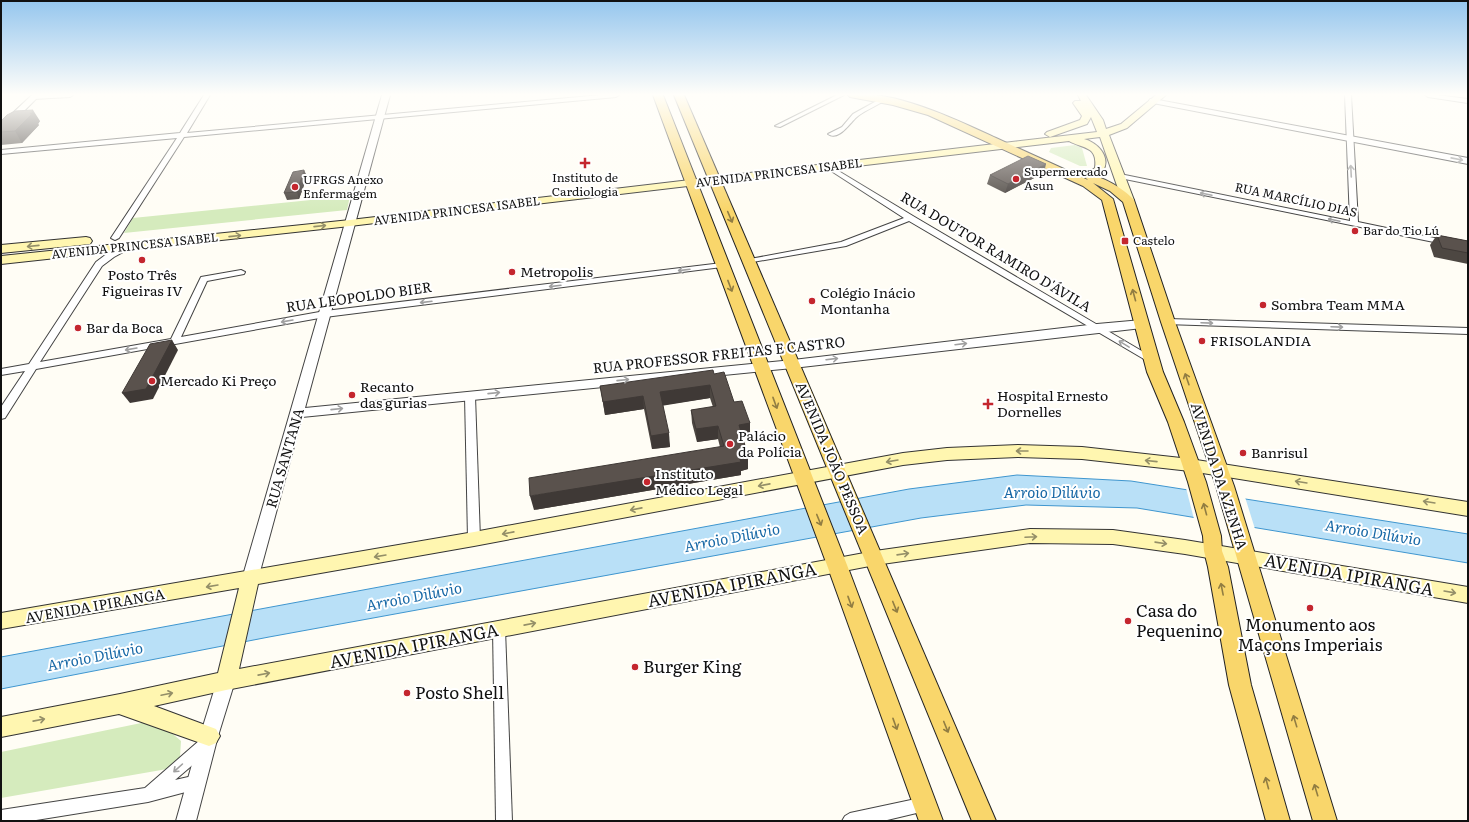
<svg xmlns="http://www.w3.org/2000/svg" width="1469" height="822" font-family="Literata,serif">
	<rect width="100%" height="100%" fill="#fffdf5"/>
	<g fill="#d5ebbd">
		<path d="M1075,145L1082,148L1087,166H1080L1049,152L1051,148Z"/>
		<path d="M350,196L347,210L124,233L133,218Z"/>
		<path d="M146,722L167,729L181,741L180,757L167,769L1,798V752Z"/>
	</g>
	<path fill="#b9e0f7" stroke="#3f96cf" d="M1017,475L1131,481L1468,534V563L1137,508L1026,505L921,518L269,637L1,689V657L909,489Z"/>
	<path fill="#fffdf5" d="M1186,488L1245,497L1255,529L1194,519Z"/>
	<g fill="none" stroke-linecap="round" stroke-linejoin="round">
		<g stroke="#444" stroke-width="2">
			<g id="minor">
				<path d="M45,95H73L70,97L33,99L30,97L33,95Z"/>
				<path d="M204,95H210L187,133L601,95H619L616,97L184,137L119,238L115,240L111,238L177,138L1,154V150L180,133Z"/>
				<path d="M837,95H844L780,127L775,126Z"/>
				<path d="M1345,95H1351L1358,222L1468,245V249L1120,178L1116,176L1120,174L1350,221Z"/>
				<path d="M1425,95H1437L1468,99V103L1428,97Z"/>
				<path d="M882,98L884,99V101C876,106 866,110 858,116C851,121 839,142 828,134L842,127L853,114Z"/>
				<path d="M827,164L913,216L1157,360L1152,363L1149,362L909,221L846,246L747,263L746,261L750,259L841,242L904,218L825,167V165Z"/>
				<path d="M125,245H131L132,247L114,257L102,266L40,362L171,339L201,277L241,270L245,272L244,274L207,281L181,337L325,311L722,263L726,265L722,267L325,317L36,369L5,418L1,419V407L25,371L1,375V369L29,364L96,262L108,253Z"/>
				<path d="M1168,319L1468,328V334L1165,324L1164,322L1165,320Z"/>
				<path d="M470,393L475,396L480,539L478,542L474,544L470,542L468,539L465,396Z"/>
				<path d="M499,623L503,625L505,629L512,821H496L493,629L495,625Z"/>
				<path d="M205,738L210,740L212,745L210,750L175,780L197,775L202,777L204,782L202,787L197,789L148,802L30,821H1V810L145,788L200,740Z"/>
				<path d="M925,797L930,799L932,804L930,809L925,811L883,821H842L845,816L850,813Z"/>
			</g>
		</g>
		<g stroke="#444" stroke-width="2">
			<g id="tertiary">
				<path d="M32,95H40L4,131L1,132V124Z"/>
				<path d="M382,95H390L305,408L793,360L1097,324L1142,320L1146,321L1148,324L1146,327L1142,328L793,368L302,417L258,579L256,584L250,586L244,584L242,579Z"/>
				<path d="M1150,99H1153L1468,158V164L1153,103L1149,101Z"/>
				<path d="M226,673L232,675L235,681L218,736L196,821H176L200,736L217,681L220,675Z"/>
			</g>
		</g>
		<g stroke="#333" stroke-width="2">
			<g id="secondary">
				<path d="M1078,95H1086L1103,120L1106,129L1121,124L1156,95H1166L1127,128L1109,135L1134,200L1132,202L1128,203L1122,200L1100,137L1084,139C1106,145 1117,172 1088,179L1083,176L1095,168C1098,145 1082,149 1069,141L350,226L1,264V256L350,220L1097,132L1091,117L1087,124L1050,137L1045,134L1047,132L1080,120L1082,116L1073,103L1075,101H1081Z"/>
				<path d="M86,237L90,238L92,241L90,244L1,253V245Z"/>
				<path d="M1018,445L1082,447L1190,459L1468,502V516L1190,471L1082,459L1018,457L947,460L903,465L474,546L258,584L239,669L875,551L1030,529L1113,530L1185,540L1468,587V603L1185,554L1113,544L1030,543L875,565L226,690L154,706L216,729L220,736L216,743L209,746L119,714L1,737V717L120,694L218,673L239,588L1,629V613L474,532L903,453L947,448Z"/>
			</g>
		</g>
		<g stroke="#222" stroke-width="2">
			<g id="primary">
				<path d="M653,95H663L847,565L943,821H919L827,565Z"/>
				<path d="M674,95H684L996,821H972Z"/>
				<path d="M848,95C891,88 957,120 996,138C1026,152 1057,166 1088,180L1086,178L1088,176C1099,173 1127,191 1134,200L1175,322L1234,486L1337,821H1313L1216,486L1161,322L1123,202L1110,191L1093,183L1113,199L1163,372L1184,422L1206,482L1221,536L1222,551L1228,567L1251,685L1290,821H1266L1229,685L1208,567L1204,551L1203,536L1188,482L1168,422L1147,372L1102,200L1083,186L928,115L893,105L850,97Z"/>
			</g>
		</g>
		<use href="#minor" fill="#fff" fill-rule="evenodd"/>
		<use href="#tertiary" fill="#fff" fill-rule="evenodd"/>
		<use href="#secondary" fill="#fff6b0" fill-rule="evenodd"/>
		<use href="#primary" fill="#f9d66b" fill-rule="evenodd"/>
	</g>
	<g fill="#4d4742">
		<path d="M1,121H40L38,124L39,125L22,143L1,145Z"/>
		<path d="M304,170L307,177L299,199L287,200L284,193Z"/>
		<path d="M1044,173L1005,193L987,184L990,175Z"/>
		<path d="M1437,235L1468,241V264L1434,257L1430,245Z"/>
		<path d="M714,374L734,402L750,423V437L743,438L748,456V469L741,471V475L534,510L720,447L718,439L697,442L692,423L691,410L713,407L710,398L663,405L670,447L652,449L644,409L605,415L600,386Z"/>
	</g>
	<g fill="#3f3936">
		<path d="M33,110L40,121L38,124L39,125L22,143L15,131L30,114Z"/>
		<path d="M1046,164L1044,173L1005,193L1008,184Z"/>
		<path d="M304,170L307,177L299,199L297,192Z"/>
		<path d="M172,340L178,350L153,399L130,403L122,393Z"/>
		<path d="M710,385V398L661,406L660,392Z"/>
		<path d="M643,396L644,409L605,415L603,402Z"/>
		<path d="M750,423V437L739,439V425Z"/>
		<path d="M718,426V439L697,442L696,429Z"/>
		<path d="M669,433L670,447L652,449L651,436Z"/>
		<path d="M748,456V469L741,471V475L534,510L530,496Z"/>
	</g>
	<g fill="#5a524d" stroke="#3f3936">
		<path d="M33,110L30,114H32L15,131L1,132V121L7,115L15,111Z"/>
		<path d="M1028,156L1046,164L1008,184L990,175Z"/>
		<path d="M304,170L297,192L284,193L293,172Z"/>
		<path d="M1437,235L1468,241V253L1442,248Z"/>
		<path d="M172,340L146,389L122,393L150,344Z"/>
		<path d="M713,370L714,374L724,372L734,402L742,401L750,423L739,425L748,456L739,457L741,462L530,496L529,478L724,446L718,426L696,429L691,410L716,406L710,385L660,392L669,433L651,436L643,396L603,402L600,386Z"/>
	</g>
	<defs><path id="oneway-shaft" d="M-6 0H5M1.5-3L5.5 0L1.5 3" fill="none" stroke-width="1.6" stroke-linecap="round" stroke-linejoin="round"/></defs>
	<g stroke="#a0a0a0">
		<use href="#oneway-shaft" transform="translate(1457 159) rotate(11)"/>
		<use href="#oneway-shaft" transform="translate(1351 171) rotate(-93)"/>
		<use href="#oneway-shaft" transform="translate(1206 194) rotate(-168)"/>
		<use href="#oneway-shaft" transform="translate(1334 220) rotate(-168)"/>
		<use href="#oneway-shaft" transform="translate(684 270) rotate(173)"/>
		<use href="#oneway-shaft" transform="translate(555 286) rotate(173)"/>
		<use href="#oneway-shaft" transform="translate(426 302) rotate(173)"/>
		<use href="#oneway-shaft" transform="translate(287 321) rotate(170)"/>
		<use href="#oneway-shaft" transform="translate(1207 323) rotate(2)"/>
		<use href="#oneway-shaft" transform="translate(1337 327) rotate(2)"/>
		<use href="#oneway-shaft" transform="translate(961 344) rotate(-7)"/>
		<use href="#oneway-shaft" transform="translate(1124 344) rotate(-149)"/>
		<use href="#oneway-shaft" transform="translate(131 349) rotate(170)"/>
		<use href="#oneway-shaft" transform="translate(832 359) rotate(-7)"/>
		<use href="#oneway-shaft" transform="translate(623 380) rotate(-6)"/>
		<use href="#oneway-shaft" transform="translate(494 393) rotate(-6)"/>
		<use href="#oneway-shaft" transform="translate(337 409) rotate(-6)"/>
		<use href="#oneway-shaft" transform="translate(178 768) rotate(138)"/>
	</g>
	<g stroke="#917d42">
		<use href="#oneway-shaft" transform="translate(730 217) rotate(67)"/>
		<use href="#oneway-shaft" transform="translate(730 286) rotate(69)"/>
		<use href="#oneway-shaft" transform="translate(1134 295) rotate(-105)"/>
		<use href="#oneway-shaft" transform="translate(1187 379) rotate(-109)"/>
		<use href="#oneway-shaft" transform="translate(775 403) rotate(70)"/>
		<use href="#oneway-shaft" transform="translate(1205 509) rotate(-105)"/>
		<use href="#oneway-shaft" transform="translate(819 520) rotate(68)"/>
		<use href="#oneway-shaft" transform="translate(1222 589) rotate(-101)"/>
		<use href="#oneway-shaft" transform="translate(850 602) rotate(70)"/>
		<use href="#oneway-shaft" transform="translate(895 607) rotate(68)"/>
		<use href="#oneway-shaft" transform="translate(1295 721) rotate(-107)"/>
		<use href="#oneway-shaft" transform="translate(895 724) rotate(70)"/>
		<use href="#oneway-shaft" transform="translate(946 727) rotate(68)"/>
		<use href="#oneway-shaft" transform="translate(1267 783) rotate(-105)"/>
		<use href="#oneway-shaft" transform="translate(1316 790) rotate(-107)"/>
	</g>
	<g stroke="#948f68">
		<use href="#oneway-shaft" transform="translate(320 226) rotate(-6)"/>
		<use href="#oneway-shaft" transform="translate(235 236) rotate(-6)"/>
		<use href="#oneway-shaft" transform="translate(33 246) rotate(174)"/>
		<use href="#oneway-shaft" transform="translate(1022 451) rotate(-180)"/>
		<use href="#oneway-shaft" transform="translate(892 461) rotate(170)"/>
		<use href="#oneway-shaft" transform="translate(1151 461) rotate(-174)"/>
		<use href="#oneway-shaft" transform="translate(1301 482) rotate(-171)"/>
		<use href="#oneway-shaft" transform="translate(764 485) rotate(169)"/>
		<use href="#oneway-shaft" transform="translate(1429 502) rotate(-171)"/>
		<use href="#oneway-shaft" transform="translate(636 509) rotate(169)"/>
		<use href="#oneway-shaft" transform="translate(508 533) rotate(169)"/>
		<use href="#oneway-shaft" transform="translate(1031 537) rotate(-3)"/>
		<use href="#oneway-shaft" transform="translate(1161 543) rotate(8)"/>
		<use href="#oneway-shaft" transform="translate(903 554) rotate(-8)"/>
		<use href="#oneway-shaft" transform="translate(380 556) rotate(170)"/>
		<use href="#oneway-shaft" transform="translate(212 586) rotate(170)"/>
		<use href="#oneway-shaft" transform="translate(1450 592) rotate(10)"/>
		<use href="#oneway-shaft" transform="translate(530 624) rotate(-11)"/>
		<use href="#oneway-shaft" transform="translate(264 674) rotate(-11)"/>
		<use href="#oneway-shaft" transform="translate(167 694) rotate(-12)"/>
		<use href="#oneway-shaft" transform="translate(39 720) rotate(-11)"/>
	</g>
	<linearGradient id="sky" x2="0" y2="1"><stop stop-color="#95c6ee"/><stop offset="0.45" stop-color="#fffefa"/><stop offset="1" stop-color="#fffefa" stop-opacity="0"/></linearGradient>
	<rect width="1469" height="210" fill="url(#sky)"/>
	<g fill="#c4262e" stroke="#fff" stroke-width="1.5">
		<path d="M583 157h4v4h4v4h-4v4h-4v-4h-4v-4h4z"/>
		<circle cx="1016" cy="179" r="4"/>
		<circle cx="295" cy="187" r="4"/>
		<circle cx="1355" cy="231" r="4"/>
		<rect x="1121" y="237" width="8" height="8" rx="2"/>
		<circle cx="142" cy="260" r="4"/>
		<circle cx="512" cy="272" r="4"/>
		<circle cx="812" cy="301" r="4"/>
		<circle cx="1263" cy="305" r="4"/>
		<circle cx="78" cy="328" r="4"/>
		<circle cx="1202" cy="341" r="4"/>
		<circle cx="152" cy="381" r="4"/>
		<circle cx="352" cy="395" r="4"/>
		<path d="M986 398h4v4h4v4h-4v4h-4v-4h-4v-4h4z"/>
		<circle cx="730" cy="444" r="4"/>
		<circle cx="1243" cy="453" r="4"/>
		<circle cx="647" cy="482" r="4"/>
		<circle cx="1310" cy="608" r="4"/>
		<circle cx="1128" cy="621" r="4"/>
		<circle cx="635" cy="667" r="4"/>
		<circle cx="407" cy="693" r="4"/>
	</g>
	<g text-anchor="middle" stroke-width="4" stroke-linejoin="round" paint-order="stroke">
		<g font-size="12" fill="#111" stroke="#fff" text-anchor="start">
			<text x="1024" y="176">Supermercado<tspan x="1024" dy="14">Asun</tspan></text>
			<text x="585" y="182" text-anchor="middle">Instituto de<tspan x="585" dy="14">Cardiologia</tspan></text>
			<text x="303" y="184">UFRGS Anexo<tspan x="303" dy="14">Enfermagem</tspan></text>
			<text x="1363" y="235">Bar do Tio Lú</text>
			<text x="1133" y="245">Castelo</text>
		</g>
		<g font-size="12" fill="#111" stroke="#fff">
			<text transform="translate(779 173) rotate(-7)" y="4">AVENIDA PRINCESA ISABEL</text>
			<text transform="translate(1296 200) rotate(12)" y="4">RUA MARCÍLIO DIAS</text>
			<text transform="translate(457 211) rotate(-7)" y="4">AVENIDA PRINCESA ISABEL</text>
			<text transform="translate(135 246) rotate(-6)" y="4">AVENIDA PRINCESA ISABEL</text>
		</g>
		<g font-size="14" fill="#111" stroke="#fff">
			<text transform="translate(996 252) rotate(31)" y="5">RUA DOUTOR RAMIRO D'ÁVILA</text>
			<text transform="translate(359 297) rotate(-8)" y="5">RUA LEOPOLDO BIER</text>
			<text transform="translate(719 355) rotate(-6)" y="5">RUA PROFESSOR FREITAS E CASTRO</text>
			<text transform="translate(285 458) rotate(-74)" y="5">RUA SANTANA</text>
			<text transform="translate(832 458) rotate(67)" y="5">AVENIDA JOÃO PESSOA</text>
			<text transform="translate(1219 476) rotate(72)" y="5">AVENIDA DA AZENHA</text>
			<text transform="translate(95 606) rotate(-10)" y="5">AVENIDA IPIRANGA</text>
		</g>
		<g font-size="14" fill="#111" stroke="#fff" text-anchor="start">
			<text x="520" y="277">Metropolis</text>
			<text x="142" y="280" text-anchor="middle">Posto Três<tspan x="142" dy="16">Figueiras IV</tspan></text>
			<text x="820" y="298">Colégio Inácio<tspan x="820" dy="16">Montanha</tspan></text>
			<text x="1271" y="310">Sombra Team MMA</text>
			<text x="86" y="333">Bar da Boca</text>
			<text x="1210" y="346">FRISOLANDIA</text>
			<text x="160" y="386">Mercado Ki Preço</text>
			<text x="360" y="392">Recanto<tspan x="360" dy="16">das gurias</tspan></text>
			<text x="997" y="401">Hospital Ernesto<tspan x="997" dy="16">Dornelles</tspan></text>
			<text x="738" y="441">Palácio<tspan x="738" dy="16">da Polícia</tspan></text>
			<text x="1251" y="458">Banrisul</text>
			<text x="655" y="479">Instituto<tspan x="655" dy="16">Médico Legal</tspan></text>
		</g>
		<g font-size="15" font-style="italic" fill="#1768a6" stroke="#fff">
			<text x="1052" y="498">Arroio Dilúvio</text>
			<text transform="translate(1373 533) rotate(9)" y="5">Arroio Dilúvio</text>
			<text transform="translate(732 538) rotate(-11)" y="5">Arroio Dilúvio</text>
			<text transform="translate(414 597) rotate(-11)" y="5">Arroio Dilúvio</text>
			<text transform="translate(95 657) rotate(-11)" y="5">Arroio Dilúvio</text>
		</g>
		<g font-size="17" fill="#111" stroke="#fff">
			<text transform="translate(1349 575) rotate(10)" y="6">AVENIDA IPIRANGA</text>
			<text transform="translate(732 585) rotate(-11)" y="6">AVENIDA IPIRANGA</text>
			<text transform="translate(414 646) rotate(-11)" y="6">AVENIDA IPIRANGA</text>
		</g>
		<g font-size="17" fill="#111" stroke="#fff" text-anchor="start">
			<text x="1136" y="617">Casa do<tspan x="1136" dy="20">Pequenino</tspan></text>
			<text x="1310" y="631" text-anchor="middle">Monumento aos<tspan x="1310" dy="20">Maçons Imperiais</tspan></text>
			<text x="643" y="673">Burger King</text>
			<text x="415" y="699">Posto Shell</text>
		</g>
	</g>
	<rect width="1469" height="822" fill="none" stroke="#111111" stroke-width="4"/>
</svg>
